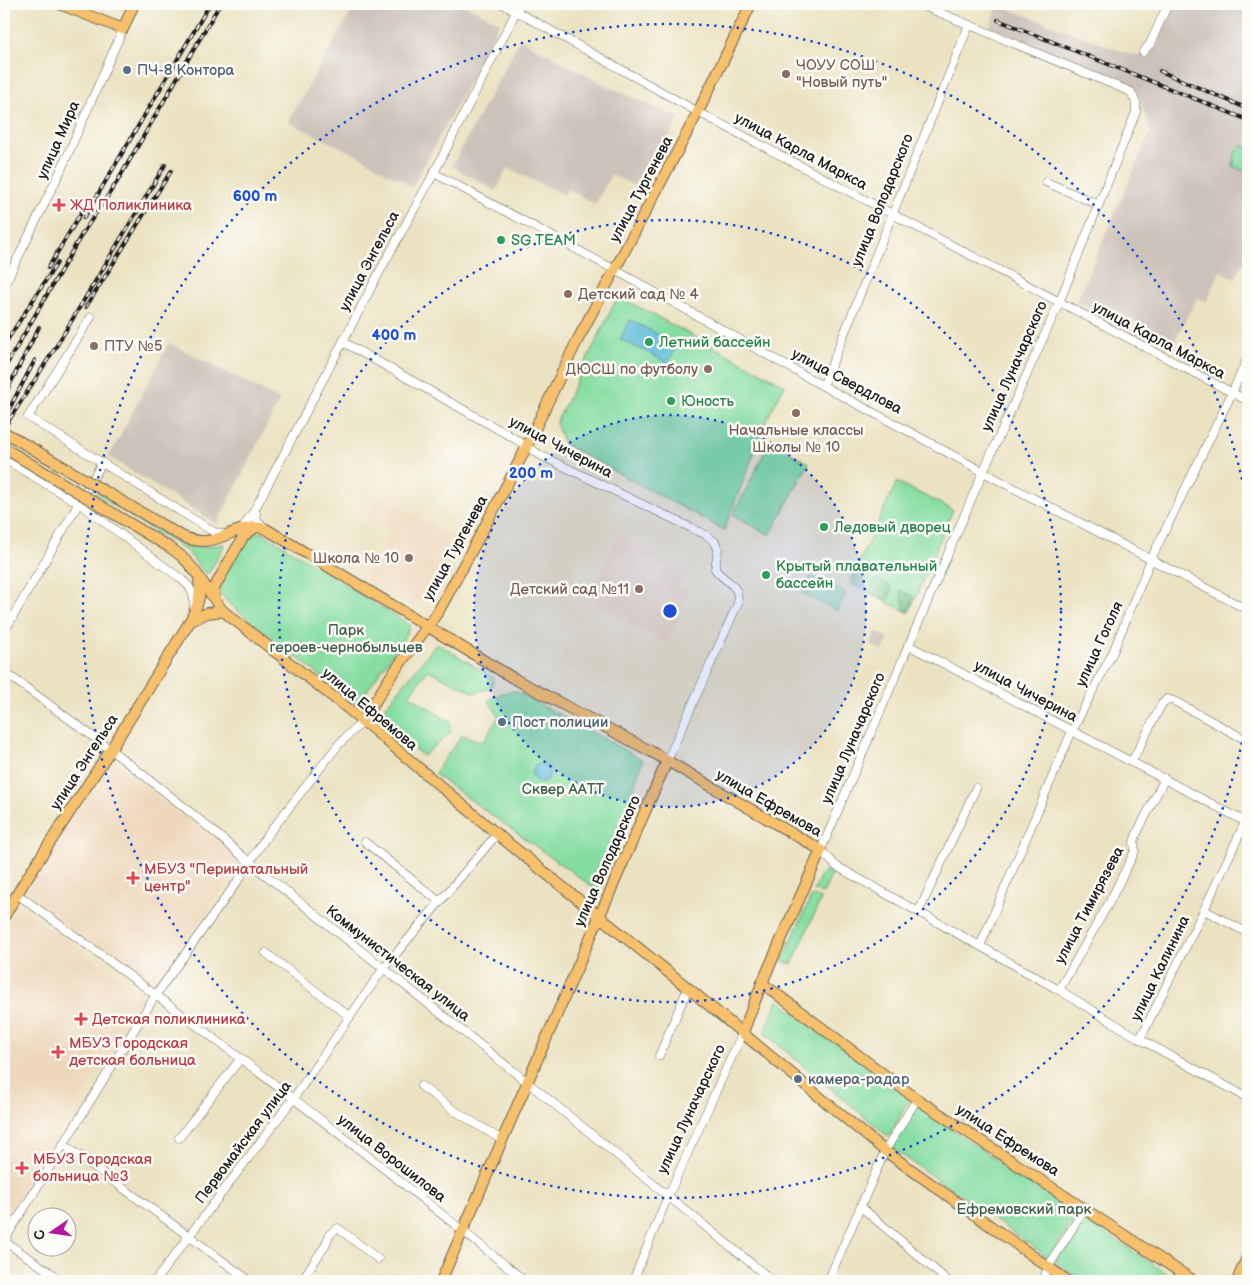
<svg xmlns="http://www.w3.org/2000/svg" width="1252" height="1285" font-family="'Balsamiq Sans',sans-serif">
	<rect width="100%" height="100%" fill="#fdfcf7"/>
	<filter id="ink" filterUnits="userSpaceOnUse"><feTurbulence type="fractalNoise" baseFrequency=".02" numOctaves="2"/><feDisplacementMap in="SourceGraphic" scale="10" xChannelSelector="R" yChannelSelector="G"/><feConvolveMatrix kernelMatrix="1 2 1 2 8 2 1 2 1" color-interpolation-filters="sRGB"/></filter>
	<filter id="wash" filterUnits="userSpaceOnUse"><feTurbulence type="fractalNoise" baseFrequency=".0096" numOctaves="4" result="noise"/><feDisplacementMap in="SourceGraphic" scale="20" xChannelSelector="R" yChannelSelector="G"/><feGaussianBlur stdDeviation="1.12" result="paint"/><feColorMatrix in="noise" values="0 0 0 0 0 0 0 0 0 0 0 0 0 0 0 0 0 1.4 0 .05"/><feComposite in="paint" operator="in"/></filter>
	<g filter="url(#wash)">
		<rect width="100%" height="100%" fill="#ebe2c1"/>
		<g fill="#eed7bb">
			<path d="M380,496L454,537L415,608L363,579L390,531L368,518Z"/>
			<path d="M619,533L686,572L680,586L689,592L667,643L627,623L588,600Z"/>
			<path d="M110,759L242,861L152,989L24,894Z"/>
			<path d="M18,906L148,997L55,1138L36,1175L4,1227V928Z"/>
		</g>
		<g fill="#ccc2b9">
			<path d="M356,4H463L500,23L412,188L403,182V180L389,174L365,159L288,122Z"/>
			<path d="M1173,4H1248V266L1242,264L1235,279L1220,271L1207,301L1197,298L1174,342L1103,304L1100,313L1076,302L1151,131L1139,97L1130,88L988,30L998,5L1132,55H1139L1146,52Z"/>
			<path d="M520,39L607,86L679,118L642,189L611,175L595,204L567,189L564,195L507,168L496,191L452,166Z"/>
			<path d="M169,343L280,400L217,524L109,457Z"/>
			<path d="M876,632L889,638L883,651L870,645Z"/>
		</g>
		<g fill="#85dda2" stroke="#507c5f">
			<path d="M1242,145L1248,148V173L1233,166L1235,154Z"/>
			<path d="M618,296L785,385L768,417L724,530L564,444L556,423Z"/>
			<path d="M770,442L809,463L770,535L733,515Z"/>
			<path d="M897,482L953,510L909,613L849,583Z"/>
			<path d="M98,490L189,545L204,547L223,544L224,546L209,573H204L188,552L96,494Z"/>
			<path d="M256,532L263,533L410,625L407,633L357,705L228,603L222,596L219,590L244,539Z"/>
			<path d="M811,576L846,593L837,611L802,593Z"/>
			<path d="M437,643L494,678L491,688L475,693L428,670L409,695L450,722L451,732L423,756L376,719Z"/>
			<path d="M515,691L643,760L597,890L434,774L462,735L483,742L499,716L488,700L502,693Z"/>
			<path d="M834,869L823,894L814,890C819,879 821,870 834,869Z"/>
			<path d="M814,896L821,899L792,964L782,961L811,897Z"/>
			<path d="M778,1000L910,1098L889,1137L764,1033Z"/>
			<path d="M916,1105L1077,1215L1049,1258L892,1148Z"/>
			<path d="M1083,1218L1178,1281H1083L1055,1261Z"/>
		</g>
		<g fill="#6cbc88" stroke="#446c52">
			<path d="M857,569L868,575L867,577L869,578L863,589L856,585L854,580Z"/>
			<path d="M877,579L890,586V588L892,590L887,601L868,591L874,580L877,581Z"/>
			<path d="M900,590L914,597L908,611L905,610Z"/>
		</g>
		<g fill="#5abad9" stroke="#3b6b7a">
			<path d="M630,320L677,344L668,363L620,339Z"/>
			<circle cx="541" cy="773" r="9"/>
		</g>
	</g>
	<g filter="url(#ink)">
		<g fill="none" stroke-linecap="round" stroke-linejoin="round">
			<g stroke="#646156" stroke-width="9">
				<g id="minor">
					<path d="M503,4L698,112L1248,401"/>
					<path d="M919,4L1131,92L1136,103V112L1059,303L983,472L821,850L836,866L1059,990L1140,1039L1248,1098"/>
					<path d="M1143,52L1150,44L1168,4"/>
					<path d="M434,173L615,270L823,386L908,431L1000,481L1248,610"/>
					<path d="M1046,182L1099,205"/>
					<path d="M4,286L60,172L123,29"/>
					<path d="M91,317L28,417L214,532L227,535"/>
					<path d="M343,342L512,437L540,455L706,535L715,542L718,549L715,569C726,584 739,582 738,603L667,761"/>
					<path d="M823,386L969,25"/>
					<path d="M4,462L11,463L80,504L181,579C191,587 195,594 194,607"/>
					<path d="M255,509L257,520L266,529"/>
					<path d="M241,530L255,509L380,271L434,173L520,4"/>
					<path d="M4,632L102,463"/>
					<path d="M908,645L1248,823"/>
					<path d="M4,672C88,732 171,793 249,862L527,1082L773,1281"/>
					<path d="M1132,761L1162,704L1167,699L1174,701L1248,741"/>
					<path d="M365,842L440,902"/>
					<path d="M17,894C190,1018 360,1147 525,1281"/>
					<path d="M1204,910L1248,933"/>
					<path d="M919,911L976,788"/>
					<path d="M980,946L1072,731L1113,652L1151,559L1232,393L1248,357"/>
					<path d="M266,953L350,1017"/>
					<path d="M1059,990L1109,903L1135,851L1134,843L1136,835L1165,778"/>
					<path d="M1140,1039L1204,910L1248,816"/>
					<path d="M659,1056L688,988"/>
					<path d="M421,1086L452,1109L502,1140"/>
					<path d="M179,1138L241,1058"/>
					<path d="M63,1144L250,1281"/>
					<path d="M861,1207L948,1281"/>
					<path d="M4,1241L155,996L237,882L266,837L339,744L362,722"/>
					<path d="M4,1241L63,1281"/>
					<path d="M155,1281L293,1099L383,969L497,834"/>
					<path d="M301,1281L325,1246L330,1234L338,1228L378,1259"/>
					<path d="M633,1281L668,1196L743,1032"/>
					<path d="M828,1281L885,1151L917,1099"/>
					<path d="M1043,1281L1048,1267L1085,1208"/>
				</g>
			</g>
			<g stroke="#646156" stroke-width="12">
				<g id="major">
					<path d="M59,4L123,29L134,4"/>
					<path d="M176,533C216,557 233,519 266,529L513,678L652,752L821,850L762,983L743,1032"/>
					<path d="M169,547C196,564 203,587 223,611L351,711L362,722L368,725L497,834L688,988L885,1151L1068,1281"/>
					<path d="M215,600L214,588L243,537L254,528"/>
					<path d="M189,622L207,613L223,611"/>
					<path d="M362,722L391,676L438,612L484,528L521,458L576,343L698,112L751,4"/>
					<path d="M4,917L23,884L111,749L189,623C196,609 202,597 199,581"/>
					<path d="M762,983L914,1097L1194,1281"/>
					<path d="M441,1281L667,761"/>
					<path d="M1237,1281L1248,1255"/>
				</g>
			</g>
			<use href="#minor" stroke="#fff" stroke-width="8"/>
			<use href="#major" stroke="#f7c06c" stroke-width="10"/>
			<g stroke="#1c1c1c" stroke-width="4">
				<g id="rail">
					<path d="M998,20L1248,120"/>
					<path d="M1160,71L1248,109"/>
					<path d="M84,218L210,4"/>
					<path d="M48,268L84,208"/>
					<path d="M86,307L171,171"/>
					<path d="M4,345L57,263"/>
					<path d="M4,369L82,234L117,182L220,4"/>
					<path d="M4,396L39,327"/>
					<path d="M8,411L35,360"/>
					<path d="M4,428L54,350L165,165"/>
				</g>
			</g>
			<use href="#rail" stroke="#fdfcf7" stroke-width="2" stroke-dasharray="5.5" stroke-linecap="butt"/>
			<g stroke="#646156" stroke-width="12" stroke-linecap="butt">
				<g id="major-bridge">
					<path d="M4,432L176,533"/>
					<path d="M4,448L169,547"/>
				</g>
			</g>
			<use href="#major-bridge" stroke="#f7c06c" stroke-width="10"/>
		</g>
	</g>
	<circle cx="670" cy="611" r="196" fill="#1d4ed8" fill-opacity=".12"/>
	<g fill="none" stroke="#1d4ed8" stroke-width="2.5" stroke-dasharray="2.5 5">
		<circle cx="670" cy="611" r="196"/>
		<circle cx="670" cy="611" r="391"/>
		<path d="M1248 713A587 587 0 1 1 1248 509"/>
	</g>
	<g fill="#5c6f8a" stroke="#fdfcf7" stroke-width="2">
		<circle cx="127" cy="70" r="5"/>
		<circle cx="502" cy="722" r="5"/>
		<circle cx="798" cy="1079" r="5"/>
	</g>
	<g fill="#8d6e63" stroke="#fdfcf7" stroke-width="2">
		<circle cx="786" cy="74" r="5"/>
		<circle cx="568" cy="294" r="5"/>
		<circle cx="94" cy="346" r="5"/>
		<circle cx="708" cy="369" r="5"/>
		<circle cx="796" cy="413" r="5"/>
		<circle cx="409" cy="558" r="5"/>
		<circle cx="639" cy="589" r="5"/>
	</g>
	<g fill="#e0444e" stroke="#fdfcf7" stroke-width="2">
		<path d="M56.5 197.5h5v5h5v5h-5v5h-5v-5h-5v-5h5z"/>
		<path d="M130.5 870.5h5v5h5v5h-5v5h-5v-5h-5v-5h5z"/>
		<path d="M78.5 1011.5h5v5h5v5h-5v5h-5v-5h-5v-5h5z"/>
		<path d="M55.5 1044.5h5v5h5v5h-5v5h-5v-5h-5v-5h5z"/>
		<path d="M19.5 1160.5h5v5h5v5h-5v5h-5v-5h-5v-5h5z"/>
	</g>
	<g fill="#2e9e5b" stroke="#fdfcf7" stroke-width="2">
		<circle cx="501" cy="240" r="5"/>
		<circle cx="649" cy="342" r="5"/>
		<circle cx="671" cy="401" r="5"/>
		<circle cx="824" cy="527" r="5"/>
		<circle cx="766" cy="575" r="5"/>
	</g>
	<g text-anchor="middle" stroke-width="5" stroke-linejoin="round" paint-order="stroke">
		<g font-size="15" fill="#785e54" stroke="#fdfcf7" text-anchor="start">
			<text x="796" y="70">ЧОУУ СОШ<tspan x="796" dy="17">"Новый путь"</tspan></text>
			<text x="578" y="299">Детский сад № 4</text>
			<text x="104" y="351">ПТУ №5</text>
			<text x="698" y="374" text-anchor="end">ДЮСШ по футболу</text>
			<text x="796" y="435" text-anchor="middle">Начальные классы<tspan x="796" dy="17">Школы № 10</tspan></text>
			<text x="399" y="563" text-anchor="end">Школа № 10</text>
			<text x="629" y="594" text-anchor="end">Детский сад №11</text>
		</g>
		<g font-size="15" fill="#4e5e75" stroke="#fdfcf7" text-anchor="start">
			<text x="137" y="75">ПЧ-8 Контора</text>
			<text x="512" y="727">Пост полиции</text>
			<text x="808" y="1084">камера-радар</text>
		</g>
		<g font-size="15" fill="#1c1c1c" stroke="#fdfcf7">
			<text transform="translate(58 140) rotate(-66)" y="5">улица Мира</text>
			<text transform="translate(801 151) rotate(28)" y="5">улица Карла Маркса</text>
			<text transform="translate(641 189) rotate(-62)" y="5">улица Тургенева</text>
			<text transform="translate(882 200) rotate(-68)" y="5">улица Володарского</text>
			<text transform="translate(369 261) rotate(-62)" y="5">улица Энгельса</text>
			<text transform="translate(1159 340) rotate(28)" y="5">улица Карла Маркса</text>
			<text transform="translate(1014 366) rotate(-66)" y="5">улица Луначарского</text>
			<text transform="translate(847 381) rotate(28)" y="5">улица Свердлова</text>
			<text transform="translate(561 447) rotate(28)" y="5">улица Чичерина</text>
			<text transform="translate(455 548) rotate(-61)" y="5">улица Тургенева</text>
			<text transform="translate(1099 644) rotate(-65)" y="5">улица Гоголя</text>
			<text transform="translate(1026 691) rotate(28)" y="5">улица Чичерина</text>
			<text transform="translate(370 709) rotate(40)" y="5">улица Ефремова</text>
			<text transform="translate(853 738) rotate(-67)" y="5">улица Луначарского</text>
			<text transform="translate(84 762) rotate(-57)" y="5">улица Энгельса</text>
			<text transform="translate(769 803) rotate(30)" y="5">улица Ефремова</text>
			<text transform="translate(607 861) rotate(-66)" y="5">улица Володарского</text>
			<text transform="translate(1089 905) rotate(-62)" y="5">улица Тимирязева</text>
			<text transform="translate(398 963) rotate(38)" y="5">Коммунистическая улица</text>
			<text transform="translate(1160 968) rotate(-64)" y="5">улица Калинина</text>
			<text transform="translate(691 1109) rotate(-65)" y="5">улица Луначарского</text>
			<text transform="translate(1008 1140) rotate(33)" y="5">улица Ефремова</text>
			<text transform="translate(243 1142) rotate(-53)" y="5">Первомайская улица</text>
			<text transform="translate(392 1158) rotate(38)" y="5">улица Ворошилова</text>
		</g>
		<g font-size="15" fill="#be3a42" stroke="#fdfcf7" text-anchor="start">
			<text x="70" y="210">ЖД Поликлиника</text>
			<text x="144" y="874">МБУЗ "Перинатальный<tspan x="144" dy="17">центр"</tspan></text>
			<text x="92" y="1024">Детская поликлиника</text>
			<text x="69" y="1048">МБУЗ Городская<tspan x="69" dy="17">детская больница</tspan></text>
			<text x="33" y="1164">МБУЗ Городская<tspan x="33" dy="17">больница №3</tspan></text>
		</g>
		<g font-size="15" fill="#27864d" stroke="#fdfcf7" text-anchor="start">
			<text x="511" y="245">SG TEAM</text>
			<text x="659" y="347">Летний бассейн</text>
			<text x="681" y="406">Юность</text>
			<text x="834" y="532">Ледовый дворец</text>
			<text x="776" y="571">Крытый плавательный<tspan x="776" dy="17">бассейн</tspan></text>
		</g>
		<g font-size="15" fill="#41604b" stroke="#fdfcf7">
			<text x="346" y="635">Парк<tspan x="346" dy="17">героев-чернобыльцев</tspan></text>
			<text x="563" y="794">Сквер ААТТ</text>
			<text x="1024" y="1214">Ефремовский парк</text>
		</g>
	</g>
	<circle cx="670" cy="611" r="8" fill="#1d4ed8" stroke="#fdfcf7" stroke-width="2.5"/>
	<g font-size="15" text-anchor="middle" font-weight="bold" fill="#1d4ed8" stroke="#fdfcf7" stroke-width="5" stroke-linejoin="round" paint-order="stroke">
		<text x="255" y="201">600 m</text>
		<text x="394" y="340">400 m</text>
		<text x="531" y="478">200 m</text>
	</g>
	<rect width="1252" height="1285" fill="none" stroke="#fdfcf7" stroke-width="20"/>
	<g transform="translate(52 1232) rotate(257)"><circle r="24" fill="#fdfcf7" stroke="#a3a29f"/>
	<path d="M0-4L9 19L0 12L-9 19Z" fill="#b5179e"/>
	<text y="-8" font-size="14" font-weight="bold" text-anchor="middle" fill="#1c1c1c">С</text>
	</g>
</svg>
